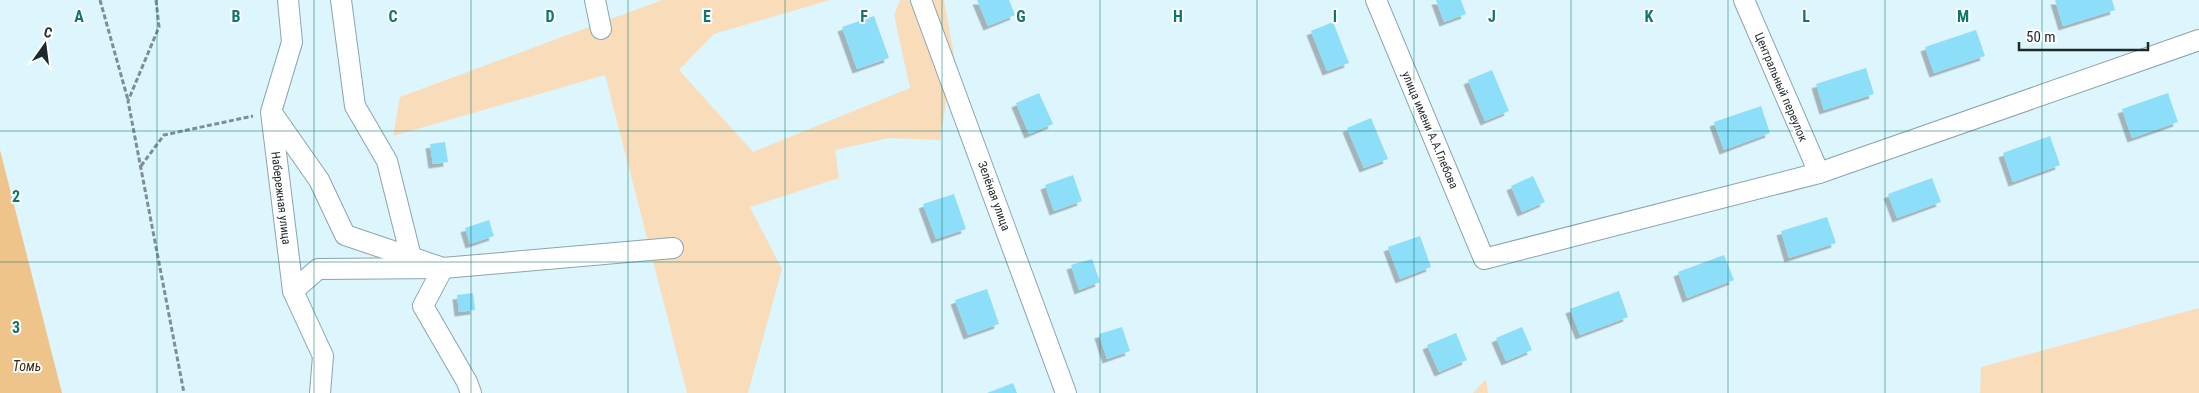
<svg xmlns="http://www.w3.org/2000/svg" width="2199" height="393" font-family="'Roboto Condensed',sans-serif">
	<defs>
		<filter id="shadow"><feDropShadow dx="-4.5" dy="4.5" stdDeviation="0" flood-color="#0004"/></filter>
	</defs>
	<rect width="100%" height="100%" fill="#ddf5fd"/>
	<g fill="#f9ddba">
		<path d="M662,0H830L714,34L679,70L753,152L910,88L894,15L900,0H944L954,54L940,140L889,138L835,150L839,178L750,207L782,269L748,393H687L605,75L393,136L400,97Z"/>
		<path d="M2199,308V393H1980L1981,367Z"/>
		<path d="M1486,379L1488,393H1473Z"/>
	</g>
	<path fill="#eec48b" d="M0,150L62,393H0Z"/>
	<g fill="#8ddef9" filter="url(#shadow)">
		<path d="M977,0H1009L1015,15L988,26Z"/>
		<path d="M1436,0H1461L1466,14L1444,22Z"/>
		<path d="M2055,0H2112L2115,10L2063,26Z"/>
		<path d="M874,16L889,58L857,69L842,27Z"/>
		<path d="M1333,22L1349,63L1327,71L1311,31Z"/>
		<path d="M1976,30L1985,56L1934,73L1925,47Z"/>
		<path d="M1866,68L1874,94L1824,110L1816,84Z"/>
		<path d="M1492,70L1509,111L1485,121L1468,80Z"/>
		<path d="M1039,93L1053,124L1029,134L1016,103Z"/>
		<path d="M2168,93L2178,122L2132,138L2122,109Z"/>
		<path d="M1761,106L1770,133L1724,150L1714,122Z"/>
		<path d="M1371,118L1388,159L1364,168L1347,128Z"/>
		<path d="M2050,136L2060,165L2013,182L2003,153Z"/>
		<path d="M445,142L448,162L433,164L430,144Z"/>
		<path d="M1073,175L1082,201L1054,211L1045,185Z"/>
		<path d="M1533,176L1545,202L1522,212L1511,186Z"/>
		<path d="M1932,178L1941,202L1897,218L1888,194Z"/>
		<path d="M954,194L966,229L936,239L923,204Z"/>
		<path d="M1827,217L1836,243L1789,258L1781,231Z"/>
		<path d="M489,220L494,236L470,244L465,228Z"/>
		<path d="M1420,236L1431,267L1400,279L1388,247Z"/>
		<path d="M1724,255L1734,280L1687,298L1678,272Z"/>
		<path d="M1092,259L1100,282L1079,290L1071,265Z"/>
		<path d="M987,289L999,324L968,335L955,300Z"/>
		<path d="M1619,291L1628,317L1580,335L1570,309Z"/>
		<path d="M473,293L475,310L459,312L457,295Z"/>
		<path d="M1122,327L1130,351L1107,359L1099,334Z"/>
		<path d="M1522,327L1532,350L1506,361L1496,338Z"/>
		<path d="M1456,333L1467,360L1439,372L1427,345Z"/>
		<path d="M1013,383L1017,393H987Z"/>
	</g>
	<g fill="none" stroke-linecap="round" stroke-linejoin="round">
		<g stroke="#8aa5af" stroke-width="22">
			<g id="minor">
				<path d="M288,0L292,42L271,112L293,291L323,356L320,393"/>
				<path d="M341,0L355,106L387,161L411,257"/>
				<path d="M595,0L601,29"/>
				<path d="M921,0L1066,393"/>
				<path d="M1376,0L1484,259L1819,173L2199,40"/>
				<path d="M1744,0L1819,173"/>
				<path d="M272,113L319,180L345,235L443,268L423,306L467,382L471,393"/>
				<path d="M293,291L318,269L443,268L673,248"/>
			</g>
		</g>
		<g stroke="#7d8f95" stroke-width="3" stroke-dasharray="5 2.5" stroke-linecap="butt">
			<path d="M100,0L128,100"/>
			<path d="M156,0L159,27L128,101L184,393"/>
			<path d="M141,166L164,135L253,116"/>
		</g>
		<use href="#minor" stroke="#fff" stroke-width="20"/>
	</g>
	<path fill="none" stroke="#0f766e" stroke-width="1" stroke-opacity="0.55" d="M157,0V393M314,0V393M471,0V393M628,0V393M785,0V393M942,0V393M1100,0V393M1257,0V393M1414,0V393M1571,0V393M1728,0V393M1885,0V393M2042,0V393M0,131H2199M0,262H2199"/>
	<g text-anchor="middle" stroke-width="4" stroke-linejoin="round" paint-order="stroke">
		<g font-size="12" fill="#1e292d" stroke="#fff">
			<text transform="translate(1781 87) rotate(67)" y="4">Центральный переулок</text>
			<text transform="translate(1430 130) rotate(67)" y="4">улица имени А.А.Глебова</text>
			<text transform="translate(994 196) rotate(70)" y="4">Зелёная улица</text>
			<text transform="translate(281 198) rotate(83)" y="4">Набережная улица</text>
		</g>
		<g font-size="14" font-style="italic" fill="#3e2c12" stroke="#fff">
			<text x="27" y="371">Томь</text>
		</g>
	</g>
	<g font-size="16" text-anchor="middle" font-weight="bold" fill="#0f766e" stroke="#fff" stroke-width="4" stroke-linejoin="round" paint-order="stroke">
		<text x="79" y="22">A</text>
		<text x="236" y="22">B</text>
		<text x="393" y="22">C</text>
		<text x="550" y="22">D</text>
		<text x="707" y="22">E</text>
		<text x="864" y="22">F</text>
		<text x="1021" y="22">G</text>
		<text x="1178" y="22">H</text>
		<text x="1335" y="22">I</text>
		<text x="1492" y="22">J</text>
		<text x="1649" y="22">K</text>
		<text x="1806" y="22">L</text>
		<text x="1963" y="22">M</text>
		<text x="16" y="202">2</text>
		<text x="16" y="333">3</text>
	</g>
	<g transform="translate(45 45) rotate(14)" stroke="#ffffff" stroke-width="4" paint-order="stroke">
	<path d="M0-4L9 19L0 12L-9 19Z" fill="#1e292d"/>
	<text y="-8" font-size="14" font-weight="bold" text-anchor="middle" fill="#1e292d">С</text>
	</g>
	<path d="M2019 42v8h129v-8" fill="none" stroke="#1e292d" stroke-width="2.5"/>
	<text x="2026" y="42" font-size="15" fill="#1e292d" stroke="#ffffff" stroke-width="4" paint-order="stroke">50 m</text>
</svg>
